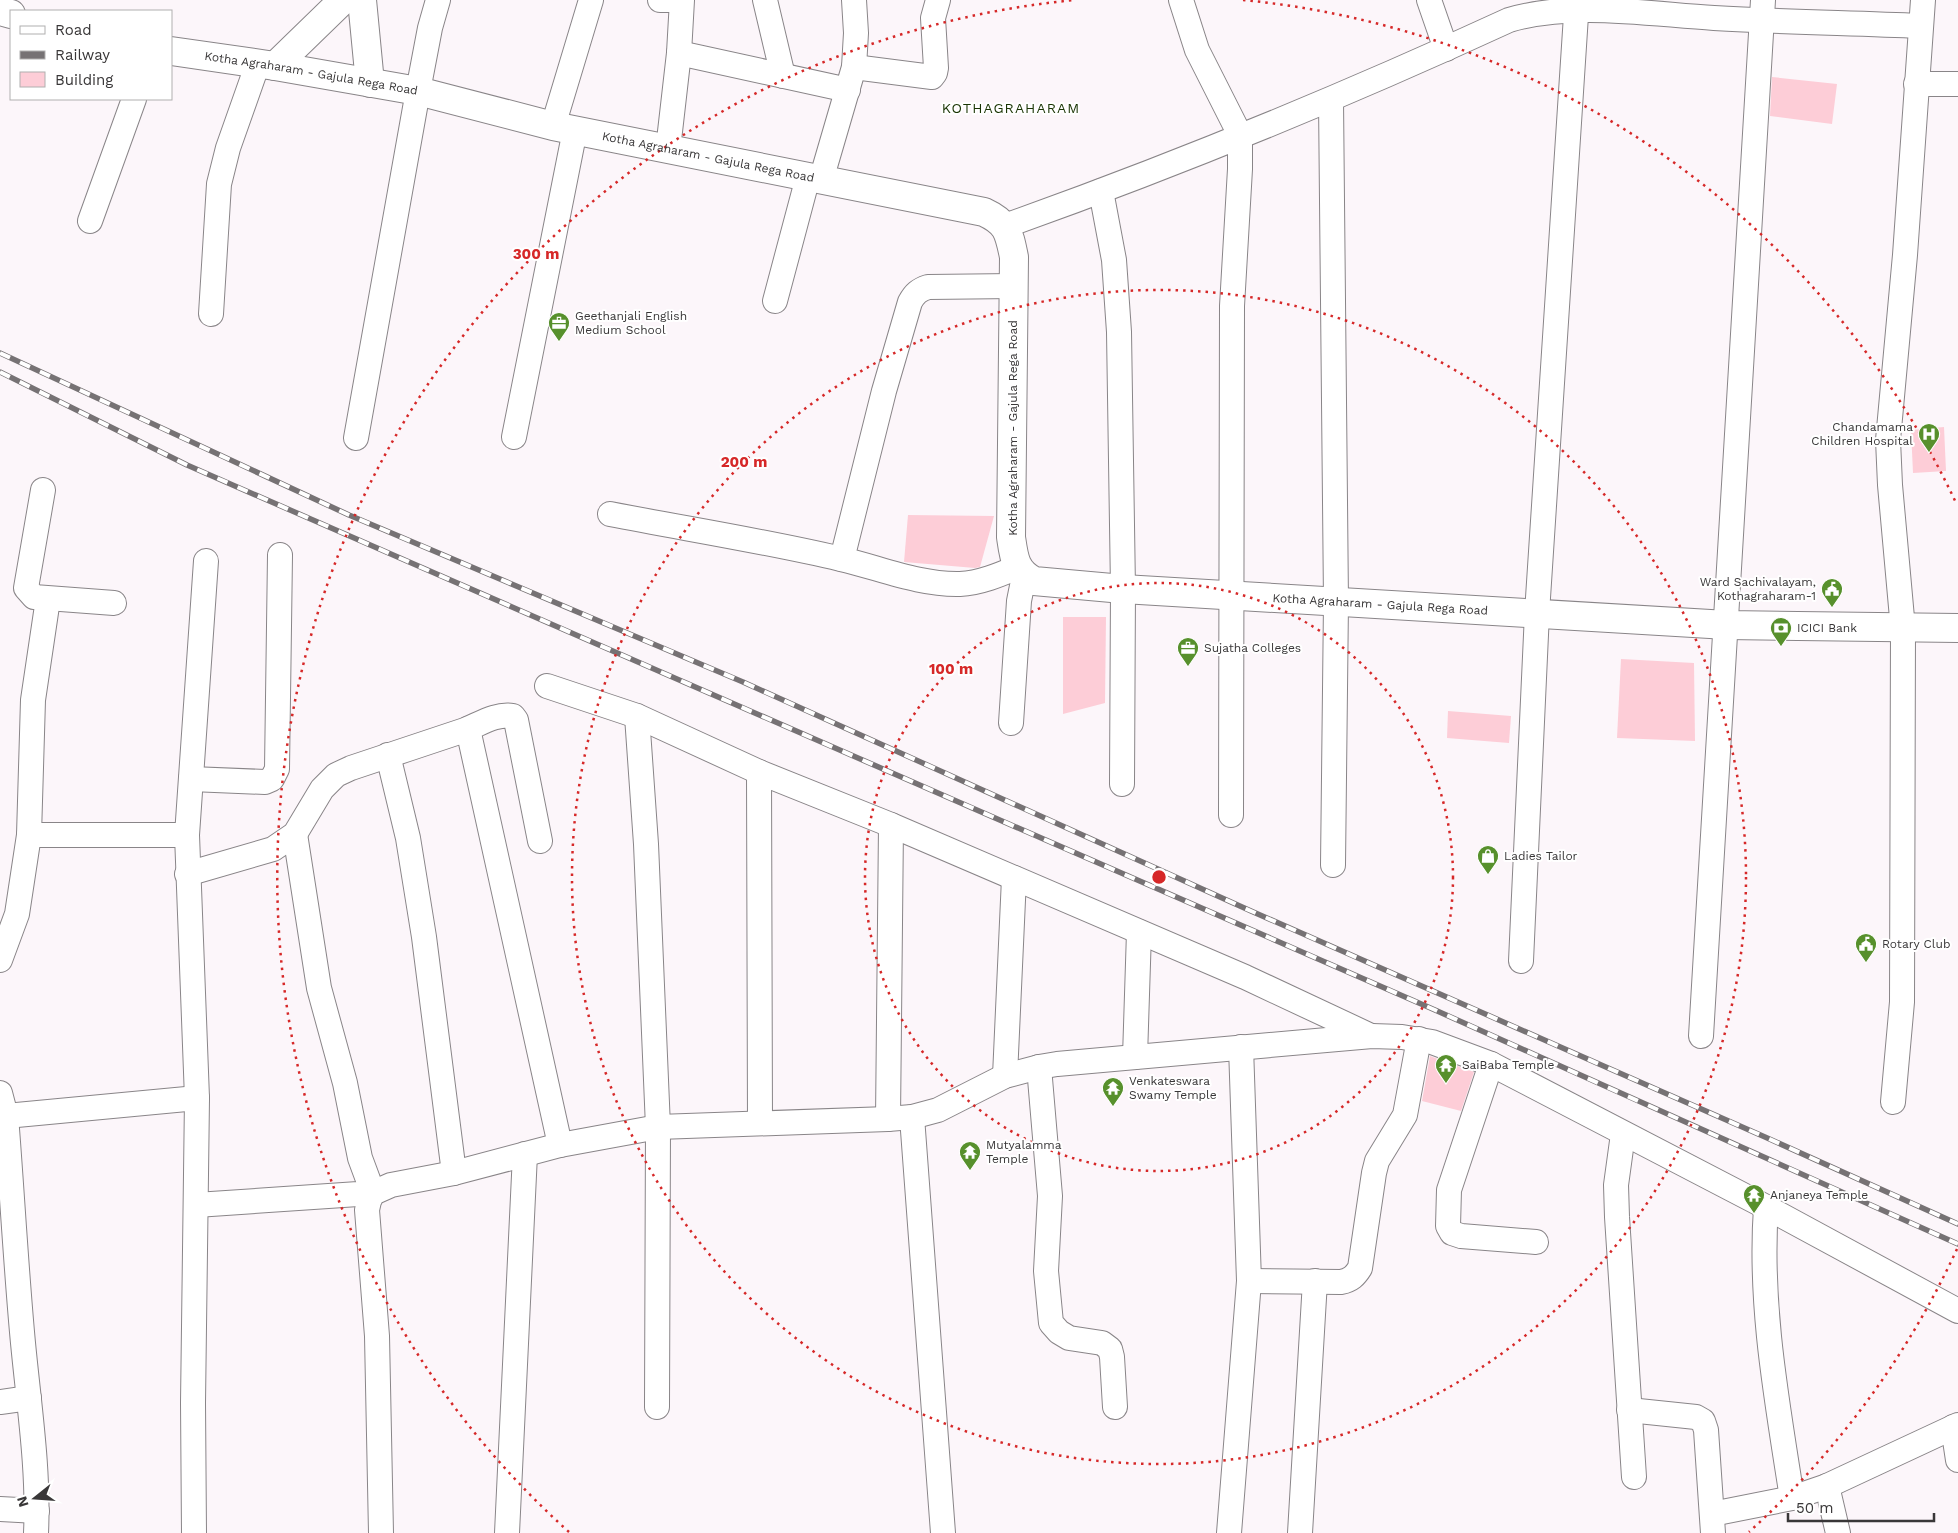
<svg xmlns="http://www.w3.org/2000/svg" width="1958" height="1533" font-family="'Work Sans',sans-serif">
	<rect width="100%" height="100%" fill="#fcf6fa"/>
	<g fill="#fdcdd7">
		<path d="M1772,77L1837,84L1832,124L1770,116Z"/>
		<path d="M1944,427L1946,471L1913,473L1911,430Z"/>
		<path d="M908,515L994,516L980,567L975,568L904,562Z"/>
		<path d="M1063,617H1106L1105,703L1063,714Z"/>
		<path d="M1621,659L1694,663L1695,741L1617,738Z"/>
		<path d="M1448,711L1511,716L1509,743L1447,738Z"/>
		<path d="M1430,1056L1474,1072L1461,1111L1422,1101Z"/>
	</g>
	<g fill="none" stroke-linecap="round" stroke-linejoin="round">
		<g stroke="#898588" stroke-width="26">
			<g id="minor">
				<path d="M660,0H678"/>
				<path d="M765,0L783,76"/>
				<path d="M1181,0L1197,50L1240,135V169L1232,306L1231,815"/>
				<path d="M1429,0L1446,49"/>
				<path d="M679,53L848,90"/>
				<path d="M854,67L932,77L935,73L936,68L933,18L938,0"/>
				<path d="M1916,84H1958"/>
				<path d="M1331,100L1336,602L1333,865"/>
				<path d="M553,126L591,0"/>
				<path d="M668,149L679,53L682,0"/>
				<path d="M821,180L854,67L856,33L854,0"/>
				<path d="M1101,191L1114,260L1119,332L1123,589L1122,784"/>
				<path d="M90,221L134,99"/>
				<path d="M1005,226C1176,165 1344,96 1509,20C1574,1 1648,14 1714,18C1783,22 1852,23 1920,26"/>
				<path d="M775,301L808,177"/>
				<path d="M211,314L219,184L228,148L258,63"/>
				<path d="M514,437L575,130"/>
				<path d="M356,438L418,91L430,28L438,0"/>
				<path d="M43,490L26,588L34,597L114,603"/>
				<path d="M610,514C687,529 765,541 841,559C880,568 919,585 960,584C980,583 999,575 1018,567"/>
				<path d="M842,559L884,391L910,302C915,293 919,290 928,287L1014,286"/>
				<path d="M547,686L637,716L759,772L891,825L1245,977L1371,1036"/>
				<path d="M637,716L646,844L658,1127L657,1407"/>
				<path d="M1011,723L1019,601L1024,576"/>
				<path d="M468,729L560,1145"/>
				<path d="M388,755L408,838L424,937L454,1173"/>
				<path d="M759,772L760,1123"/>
				<path d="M191,779L265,782L272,779L277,769L280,555"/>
				<path d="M29,835H187"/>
				<path d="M187,874L273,849L295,834L322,789L336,775L351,768C389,755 427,743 465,730C480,724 496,713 513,716L516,720L540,841"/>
				<path d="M0,960L17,914L29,835L33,700L48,599"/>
				<path d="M1521,961L1537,613L1577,0"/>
				<path d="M1701,1036L1763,0"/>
				<path d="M1135,1057L1139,932"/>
				<path d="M1491,1064L1449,1190L1448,1226L1452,1233L1461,1236L1536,1242"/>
				<path d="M1039,1067L1050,1196L1046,1271L1051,1323L1059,1332L1069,1338L1102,1343L1110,1349L1112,1357L1115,1407"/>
				<path d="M1005,1076L1014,878"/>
				<path d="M0,1093L6,1116C12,1191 16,1268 23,1343C29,1406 39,1470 36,1533"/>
				<path d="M1893,1102L1902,1002L1903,629L1890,485L1888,440L1905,255L1923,0"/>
				<path d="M912,1117L943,1533"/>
				<path d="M0,1118L6,1116L197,1098"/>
				<path d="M888,1119L891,825"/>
				<path d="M1623,1134L1616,1185L1617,1217L1634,1477"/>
				<path d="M196,1205L373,1193L360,1158L345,1083L319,988L295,834"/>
				<path d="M1766,1207C1759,1305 1777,1401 1792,1498"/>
				<path d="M1249,1281L1341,1282C1351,1280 1355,1276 1360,1268L1374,1173L1377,1161L1405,1115L1419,1039"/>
				<path d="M0,1402L29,1398"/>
				<path d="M1629,1410L1696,1417L1703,1421L1706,1430L1713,1533"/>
				<path d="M1953,1427L1958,1460"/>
				<path d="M1827,1486L1838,1533"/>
				<path d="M0,1509L37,1511"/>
				<path d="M1712,1514L1792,1498L1827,1486L1958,1425"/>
				<path d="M194,1533L193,1403L197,1098L187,835L206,561"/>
				<path d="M381,1533L377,1336L367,1210L369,1201L373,1193L391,1185L454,1173L560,1145L658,1127L888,1119L912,1117L938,1110L1005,1076L1039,1067L1057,1064L1372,1036L1402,1037L1432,1042L1491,1064L1766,1207L1958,1311"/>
				<path d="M507,1533L525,1154"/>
				<path d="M1229,1533L1249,1281L1241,1047"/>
				<path d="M1300,1533L1315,1281"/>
			</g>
		</g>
		<g stroke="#898588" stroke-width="30">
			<g id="major">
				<path d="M362,0L370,83"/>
				<path d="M0,11L11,14"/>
				<path id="s1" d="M171,51L275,66L418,91L553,126L984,212C1008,223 1009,233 1014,257L1011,537C1014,558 1015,571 1034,581L1123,589L1727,625L1958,628"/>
				<path d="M275,66L343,0"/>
			</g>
		</g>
		<use href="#minor" stroke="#fff" stroke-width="24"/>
		<use href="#major" stroke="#fff" stroke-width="28"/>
		<g stroke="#767274" stroke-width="5.5">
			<g id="rail">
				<path d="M0,353L349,515L743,682L1251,911L1765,1137L1958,1224"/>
				<path d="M0,372L187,465L1435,1010L1958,1244"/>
			</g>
		</g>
		<use href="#rail" stroke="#fff" stroke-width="4" stroke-dasharray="11" stroke-linecap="butt"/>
	</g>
	<g fill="none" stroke="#d62828" stroke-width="2.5" stroke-dasharray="2.5 5">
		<circle cx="1159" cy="877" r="294"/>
		<circle cx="1159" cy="877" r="587"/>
		<path d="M1957 1249A881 881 0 0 1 1749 1532M569 1532A881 881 0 0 1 1075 0M1243 0A881 881 0 0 1 1957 505"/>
	</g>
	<defs>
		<g id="office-pin" transform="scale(1.125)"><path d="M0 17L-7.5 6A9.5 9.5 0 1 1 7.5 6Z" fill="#57902c" stroke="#fff"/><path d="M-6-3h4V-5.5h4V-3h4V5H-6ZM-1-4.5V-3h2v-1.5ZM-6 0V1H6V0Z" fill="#fff"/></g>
		<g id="hospital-pin" transform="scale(1.125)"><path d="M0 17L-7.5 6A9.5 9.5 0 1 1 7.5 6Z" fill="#57902c" stroke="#fff"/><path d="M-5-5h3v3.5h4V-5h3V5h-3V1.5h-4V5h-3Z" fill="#fff"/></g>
		<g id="civic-pin" transform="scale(1.125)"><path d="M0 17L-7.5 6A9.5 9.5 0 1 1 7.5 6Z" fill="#57902c" stroke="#fff"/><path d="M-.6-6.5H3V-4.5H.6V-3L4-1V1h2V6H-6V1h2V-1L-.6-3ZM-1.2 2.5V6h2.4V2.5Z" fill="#fff"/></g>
		<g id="bank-pin" transform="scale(1.125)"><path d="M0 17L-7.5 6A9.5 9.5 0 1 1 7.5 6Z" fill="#57902c" stroke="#fff"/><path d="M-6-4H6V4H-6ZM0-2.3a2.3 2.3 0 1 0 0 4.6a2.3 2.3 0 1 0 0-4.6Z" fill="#fff"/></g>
		<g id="shop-pin" transform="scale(1.125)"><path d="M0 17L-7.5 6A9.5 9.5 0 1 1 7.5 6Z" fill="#57902c" stroke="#fff"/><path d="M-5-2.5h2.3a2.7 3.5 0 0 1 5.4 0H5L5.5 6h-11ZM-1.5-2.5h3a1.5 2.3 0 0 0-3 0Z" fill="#fff"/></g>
		<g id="temple-pin" transform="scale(1.125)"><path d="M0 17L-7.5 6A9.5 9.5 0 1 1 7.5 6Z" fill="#57902c" stroke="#fff"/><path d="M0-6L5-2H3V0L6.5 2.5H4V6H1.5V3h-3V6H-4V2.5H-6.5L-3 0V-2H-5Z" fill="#fff"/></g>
	</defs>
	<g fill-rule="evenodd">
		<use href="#office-pin" x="559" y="323"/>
		<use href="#hospital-pin" x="1929" y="434"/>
		<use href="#civic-pin" x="1832" y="589"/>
		<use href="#bank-pin" x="1781" y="628"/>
		<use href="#office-pin" x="1188" y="648"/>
		<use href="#shop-pin" x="1488" y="856"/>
		<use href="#civic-pin" x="1866" y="944"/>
		<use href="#temple-pin" x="1446" y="1065"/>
		<use href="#temple-pin" x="1113" y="1088"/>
		<use href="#temple-pin" x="970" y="1152"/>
		<use href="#temple-pin" x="1754" y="1195"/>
	</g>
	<g text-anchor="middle" stroke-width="4" stroke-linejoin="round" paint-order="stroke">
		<g font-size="12" fill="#393738" stroke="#fff">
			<text dy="4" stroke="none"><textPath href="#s1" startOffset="142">Kotha Agraharam - Gajula Rega Road</textPath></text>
			<text dy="4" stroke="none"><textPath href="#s1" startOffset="548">Kotha Agraharam - Gajula Rega Road</textPath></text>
			<text transform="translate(1013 428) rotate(-90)" y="4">Kotha Agraharam - Gajula Rega Road</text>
			<text dy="4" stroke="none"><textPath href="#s1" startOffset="1566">Kotha Agraharam - Gajula Rega Road</textPath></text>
		</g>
		<g font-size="12" fill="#393738" stroke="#fff" text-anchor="start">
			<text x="575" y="320">Geethanjali English<tspan x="575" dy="14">Medium School</tspan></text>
			<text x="1913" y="431" text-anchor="end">Chandamama<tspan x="1913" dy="14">Children Hospital</tspan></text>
			<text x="1816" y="586" text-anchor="end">Ward Sachivalayam,<tspan x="1816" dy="14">Kothagraharam-1</tspan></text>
			<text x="1797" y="632">ICICI Bank</text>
			<text x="1204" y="652">Sujatha Colleges</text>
			<text x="1504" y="860">Ladies Tailor</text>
			<text x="1882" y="948">Rotary Club</text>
			<text x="1462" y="1069">SaiBaba Temple</text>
			<text x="1129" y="1085">Venkateswara<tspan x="1129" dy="14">Swamy Temple</tspan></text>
			<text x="986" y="1149">Mutyalamma<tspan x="986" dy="14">Temple</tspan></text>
			<text x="1770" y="1199">Anjaneya Temple</text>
		</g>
		<g font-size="14" letter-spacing="1" fill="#193403" stroke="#fff">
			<text x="1011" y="113">KOTHAGRAHARAM</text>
		</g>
	</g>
	<circle cx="1159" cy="877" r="8" fill="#d62828" stroke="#fff" stroke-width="2.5"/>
	<g font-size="15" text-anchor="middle" font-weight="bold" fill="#d62828" stroke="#fff" stroke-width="4" stroke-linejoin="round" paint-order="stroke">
		<text x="536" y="259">300 m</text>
		<text x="744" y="467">200 m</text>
		<text x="951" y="674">100 m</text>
	</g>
	<rect x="10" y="10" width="162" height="90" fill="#ffffff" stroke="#b0afaf"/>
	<rect x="20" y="26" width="25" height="8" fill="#ffffff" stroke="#b0afaf"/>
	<text x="55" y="35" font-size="15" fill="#393738">Road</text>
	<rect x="20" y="51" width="25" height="8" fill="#767274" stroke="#b0afaf"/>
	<text x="55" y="60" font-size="15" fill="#393738">Railway</text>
	<rect x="20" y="72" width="25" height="15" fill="#fdcdd7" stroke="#b0afaf"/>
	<text x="55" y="85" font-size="15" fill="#393738">Building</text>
	<g transform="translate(35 1498) rotate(253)" stroke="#ffffff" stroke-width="4" paint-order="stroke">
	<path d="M0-4L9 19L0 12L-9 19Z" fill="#393738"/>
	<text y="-8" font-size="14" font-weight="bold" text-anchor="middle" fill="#393738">N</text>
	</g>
	<path d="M1788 1513v8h146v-8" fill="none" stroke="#393738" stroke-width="2.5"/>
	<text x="1796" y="1513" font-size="15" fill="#393738" stroke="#ffffff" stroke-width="4" paint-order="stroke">50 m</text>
</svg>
